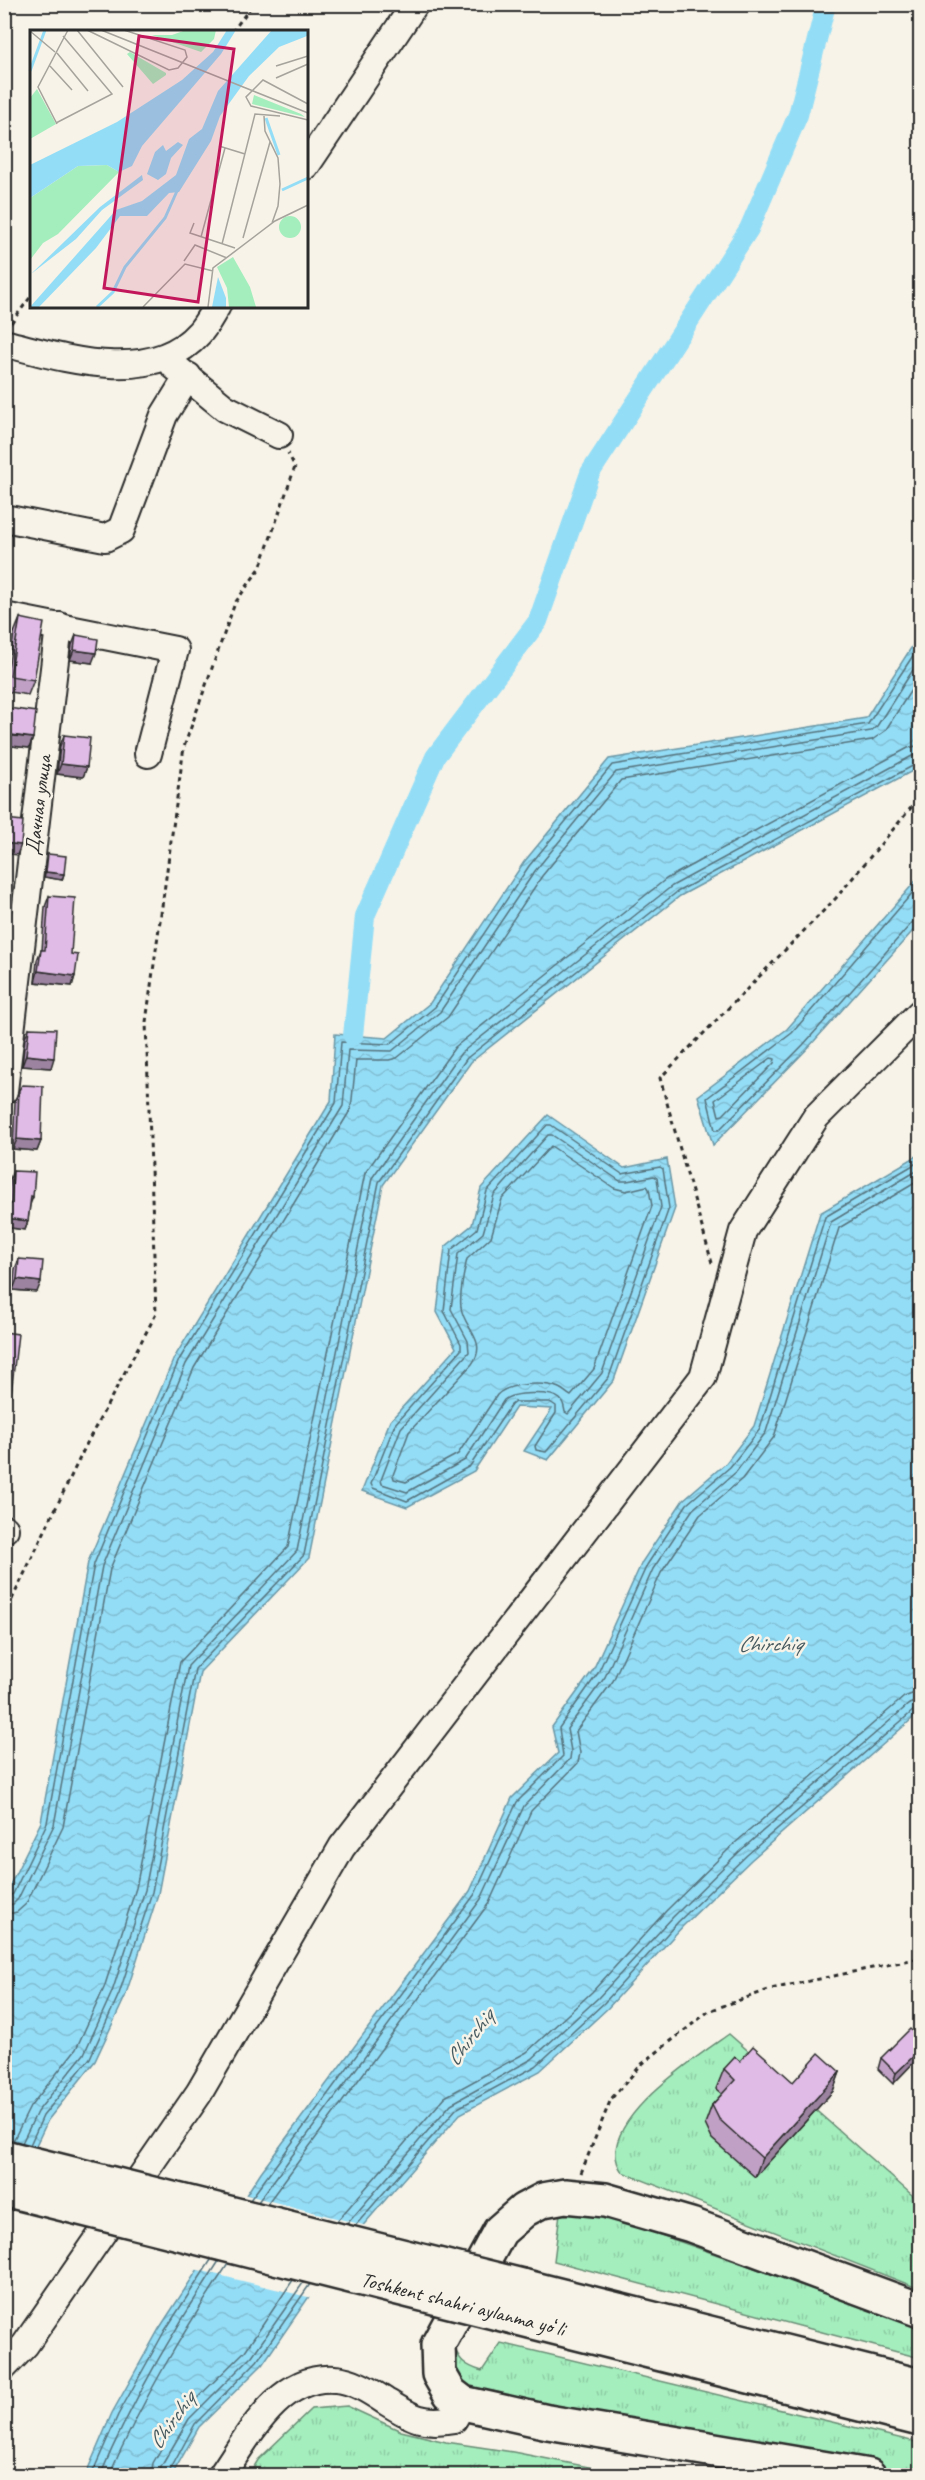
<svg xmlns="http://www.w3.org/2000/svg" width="925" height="2480" font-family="Caveat,sans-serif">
	<defs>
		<pattern id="grass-tufts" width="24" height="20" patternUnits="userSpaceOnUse" patternTransform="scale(1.5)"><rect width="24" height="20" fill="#a4eebd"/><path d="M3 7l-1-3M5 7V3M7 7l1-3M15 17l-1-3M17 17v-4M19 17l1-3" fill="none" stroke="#8dcca3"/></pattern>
		<pattern id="water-waves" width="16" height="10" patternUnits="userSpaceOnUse" patternTransform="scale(1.5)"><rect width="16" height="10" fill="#94ddf6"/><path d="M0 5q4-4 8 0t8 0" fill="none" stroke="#80bed3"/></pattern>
	</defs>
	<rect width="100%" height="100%" fill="#f7f3e8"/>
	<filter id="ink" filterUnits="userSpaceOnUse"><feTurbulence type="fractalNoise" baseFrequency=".0167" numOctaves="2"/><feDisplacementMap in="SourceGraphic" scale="12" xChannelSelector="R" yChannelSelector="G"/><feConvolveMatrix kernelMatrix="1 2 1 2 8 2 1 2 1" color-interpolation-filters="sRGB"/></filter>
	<g filter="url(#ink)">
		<g fill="url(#grass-tufts)" stroke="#688c74" stroke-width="1.5">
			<path d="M729,2034L920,2202V2289L622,2172C589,2126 698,2056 729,2034Z"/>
			<path d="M566,2209L607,2216L920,2326V2358L554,2261L560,2213Z"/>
			<path d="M453,2343C458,2360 465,2366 482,2371L501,2343L920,2443V2474L470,2392L455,2377Z"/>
			<path d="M347,2406L401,2431L446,2442L513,2452L629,2475H249L258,2460L311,2409Z"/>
		</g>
		<g fill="url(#water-waves)" stroke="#6a96a5" stroke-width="1.5">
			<path d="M920,634V763L918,768L680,896L471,1062L383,1185L309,1558L200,1672L158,1894L125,1997L95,2061L48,2120L5,2211L4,1897L41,1822L88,1562L174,1358L331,1101L335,1034L387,1038L430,1003L524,862L609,759L866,718Z"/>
			<path d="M920,876V923L807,1049L713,1145L698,1096L787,1029Z"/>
			<path d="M548,1115L624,1168L667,1159L675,1208L614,1380L548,1460L524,1451L552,1409L516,1407L474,1471L407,1507L362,1491L390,1421L456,1348L437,1312L445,1247L472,1225L481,1188Z"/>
			<path d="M920,1154V1712L751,1860L683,1926L608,2008L540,2071L460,2114L339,2253L262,2365L199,2427L172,2475L85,2476L112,2413L159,2329L224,2229L261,2172L470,1891L512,1798L558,1753L552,1727L593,1670L642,1562L683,1500L726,1463L754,1426L820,1213Z"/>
		</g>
		<path fill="#f7f3e8" d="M243,2194L367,2226L342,2255L312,2298L194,2269Z"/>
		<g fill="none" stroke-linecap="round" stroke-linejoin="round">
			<g stroke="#55727c" stroke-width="1.5">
				<path d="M920,884L792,1033L707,1098L715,1130H719L803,1045L910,925L915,920L920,919"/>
				<path d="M771,1058L775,1059L774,1063L723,1115L719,1116L715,1100Z"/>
				<path d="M547,1125H551L622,1174L660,1167L663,1169L669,1208L609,1377L546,1452L536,1450L535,1446L556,1413V1406L550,1402H515L511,1405L470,1466L407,1501L373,1488L371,1484L395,1424L461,1350V1344L444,1311L451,1250L477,1229L487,1191Z"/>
				<path d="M548,1135H552L620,1181H627L654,1176L657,1178L661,1207L602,1373L568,1414L565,1412C564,1407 564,1403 560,1399C551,1391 513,1392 504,1400L465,1460L407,1492L382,1484L381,1480L401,1428L469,1352L468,1341L451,1309L458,1254L483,1233L494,1195Z"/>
				<path d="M551,1146L614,1188L626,1191L647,1186L649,1189L652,1206L594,1369L571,1396C567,1394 564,1390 559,1388C544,1381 508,1383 497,1395L458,1454L406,1482L394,1479L393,1475L409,1432L472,1364C489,1341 463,1328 461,1307C459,1292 464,1273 467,1259L491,1237L502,1199Z"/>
				<path d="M4,1898L13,1894L47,1823L94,1564L179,1360L336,1103L341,1042L390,1044L435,1007L529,866L612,765L868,724L920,645"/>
				<path d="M4,1906L13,1904L18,1899L54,1825L102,1566L186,1364L343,1106L348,1050L392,1051L440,1012L535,871L616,772L871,731L877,726L920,659"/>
				<path d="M4,1915L17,1912L26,1904L63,1827L110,1569L194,1368L351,1109L356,1060H389L397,1058L448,1017L542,876L621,780L872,740L885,731L920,676"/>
				<path d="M13,2141L30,2107L76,2049L104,1988L136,1888L180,1662L288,1547L365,1173L455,1047L666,879L908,748L920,745"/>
				<path d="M22,2143L37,2112L84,2054L112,1992L145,1890L188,1666L297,1551L372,1178L461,1053L672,886L912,756L920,754"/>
				<path d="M30,2145L43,2116L90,2058L119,1994L152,1892L195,1669L304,1555L379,1182L467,1058L677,892L920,762"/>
				<path d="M250,2200L475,1894L517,1802L563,1756L559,1728L598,1673L647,1565L687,1504L730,1467L760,1429L825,1217L920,1161"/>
				<path d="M258,2202L481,1899L524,1806L570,1759L571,1751L567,1729L605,1677L653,1569L693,1509L736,1472L766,1432L831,1222L920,1169"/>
				<path d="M267,2204L489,1903L531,1811L578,1763L580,1753L576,1731L613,1681L661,1573L700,1515L742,1479L774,1437L839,1228L920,1180"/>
				<path d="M337,2221L445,2097L527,2052L592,1992L666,1911L735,1843L904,1697L920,1691"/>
				<path d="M347,2224L451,2104L532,2059L598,1998L673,1917L741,1850L909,1704L920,1700"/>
				<path d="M355,2226L456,2109L536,2066L604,2003L678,1922L747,1855L914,1710L920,1708"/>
				<path d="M91,2476L118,2415L164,2332L211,2260"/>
				<path d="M100,2476C133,2398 173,2332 219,2261"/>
				<path d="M109,2476C142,2400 183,2332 228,2264"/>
				<path d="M151,2476L153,2463L181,2414L245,2351L293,2280"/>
				<path d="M160,2476L161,2467L189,2419L252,2356L303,2283"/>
				<path d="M167,2476L195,2424L257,2361L310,2284"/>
			</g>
			<path stroke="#94ddf6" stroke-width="20" d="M353,1036L365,916L435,757L538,621L590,473L749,229L798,115L826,4"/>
			<g stroke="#2b2b2b" stroke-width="30">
				<g id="minor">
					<path d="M306,166L415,4"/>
					<path d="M4,343C63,358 151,387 199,333C206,326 211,315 217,306"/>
					<path d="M174,366L225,408L279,435"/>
					<path d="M4,518L105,538L121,530L164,415L188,376"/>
					<path d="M4,616L175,650L148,754"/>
					<path d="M4,1091L59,626"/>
					<path d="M4,1529H5"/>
					<path d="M4,2367L25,2345L199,2093L342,1847L703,1377L743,1231L816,1117L920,1013"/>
					<path d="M221,2476C248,2437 279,2374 335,2379C353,2380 370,2391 385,2401C411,2417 422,2425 454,2419L463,2403"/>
				</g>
			</g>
			<g stroke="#2b2b2b" stroke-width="38">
				<g id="highway">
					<path d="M522,2286L920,2386"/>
					<path d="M514,2317L920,2419"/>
					<path d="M869,2476L548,2422L463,2403L450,2393L439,2374L438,2345L500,2231L524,2210L543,2200L565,2196L605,2200L691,2225L920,2310"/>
				</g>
			</g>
			<g stroke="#2b2b2b" stroke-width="3" stroke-dasharray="4.5 4.5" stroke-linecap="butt">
				<path d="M232,32L253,4"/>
				<path d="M11,323L32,295"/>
				<path d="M712,1263L660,1078L836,898L920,797"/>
				<path d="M4,1616L88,1441L156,1314L146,1022L184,747L235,603L260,568L295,467L288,453"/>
				<path d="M581,2173L611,2099L642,2064L709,2011L771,1989L920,1958"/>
			</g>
			<use href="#minor" stroke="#f7f3e8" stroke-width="26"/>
			<use href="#highway" stroke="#f7f3e8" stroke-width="33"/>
			<g stroke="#2b2b2b" stroke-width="38" stroke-linecap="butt">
				<g id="highway-bridge">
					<path d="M4,2157L522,2286"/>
					<path d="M4,2189L514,2317"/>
				</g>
			</g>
			<use href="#highway-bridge" stroke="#f7f3e8" stroke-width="33"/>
		</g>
		<g fill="#c0a1c5" stroke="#2b2b2b" stroke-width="1.5">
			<path d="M20,618L34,680L28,695L4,691L14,633Z"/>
			<path d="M76,635L92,663L70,660L72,645Z"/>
			<path d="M8,708L33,738L29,748L4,745V718Z"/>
			<path d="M64,735L87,767L83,777L57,774L60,746Z"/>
			<path d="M48,854L64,874L62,880L44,877L47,859Z"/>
			<path d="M49,896L71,954L75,976L72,986L35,982L37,960L41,950H42L45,907Z"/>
			<path d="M29,1028L51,1068L22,1066L25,1038Z"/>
			<path d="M19,1090L41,1141L37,1151L13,1149L15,1101Z"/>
			<path d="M13,1171L33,1197L30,1205L28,1221L25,1230L4,1227V1211L7,1203H8L10,1179Z"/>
			<path d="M19,1259L37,1292L13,1290L15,1269Z"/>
			<path d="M921,2039V2055L893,2084L878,2069L881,2058Z"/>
			<path d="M740,2061L793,2082L840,2072L833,2091L755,2177L712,2139L705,2124L712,2105L722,2094L716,2089L724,2069Z"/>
		</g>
		<g fill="#9c83a0" stroke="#2b2b2b" stroke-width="1.5">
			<path d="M74,650L96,653L92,663L70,660Z"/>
			<path d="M4,735L33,738L29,748L4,745Z"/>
			<path d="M61,764L87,767L83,777L57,774Z"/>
			<path d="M4,843L21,845L17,855L4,853Z"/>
			<path d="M46,872L64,874L62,880L44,877Z"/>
			<path d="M4,935H8L4,944Z"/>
			<path d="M38,971L75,976L72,986L35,982Z"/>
			<path d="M26,1055L54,1058L51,1068L22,1066Z"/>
			<path d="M17,1139L41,1141L37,1151L13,1149Z"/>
			<path d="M6,1218L28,1221L25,1230L4,1227Z"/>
			<path d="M17,1279L41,1282L37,1292L13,1290Z"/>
			<path d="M4,1393L11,1394L8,1404H4Z"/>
			<path d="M921,2049V2055L893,2084L896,2073Z"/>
			<path d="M840,2072L833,2091L755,2177L762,2158Z"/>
		</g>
		<g fill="#dfbbe5" stroke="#2b2b2b" stroke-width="1.5">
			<path d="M20,618L44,623L34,680L10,676Z"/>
			<path d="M76,635L98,639L96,653L74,650Z"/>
			<path d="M8,708L36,712L33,738L5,734Z"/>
			<path d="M64,735L90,738L87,767L61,764Z"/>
			<path d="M5,819L23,821L21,845L4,843Z"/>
			<path d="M48,854L66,856L64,874L46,872Z"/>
			<path d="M49,896L75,898L71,954L78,955L75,976L38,971L41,950H45Z"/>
			<path d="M4,899H11L8,935H4Z"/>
			<path d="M29,1028L56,1029L54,1058L26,1055Z"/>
			<path d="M22,1085L43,1086L41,1141L17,1139L19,1090Z"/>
			<path d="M13,1171L35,1172L33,1197L31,1196L28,1221L6,1218L7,1203L11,1204Z"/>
			<path d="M19,1259L43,1261L41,1282L17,1279Z"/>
			<path d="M4,1332L18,1334L11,1394L4,1393Z"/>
			<path d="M910,2029L921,2039V2049L896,2073L881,2058Z"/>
			<path d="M753,2046L793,2082L819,2053L840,2072L762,2158L719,2119L712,2105L735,2080L724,2069L735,2057L740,2061Z"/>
		</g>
	</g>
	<g text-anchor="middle" stroke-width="5" stroke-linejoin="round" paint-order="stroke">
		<g font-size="21" fill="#2b2b2b" stroke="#f7f3e8">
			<text transform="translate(38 805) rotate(-83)" y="7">Дачная улица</text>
			<text transform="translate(463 2304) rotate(14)" y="7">Toshkent shahri aylanma yoʻli</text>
		</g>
		<g font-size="22" font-style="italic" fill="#45585e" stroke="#f7f3e8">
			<text x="770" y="1651">Chirchiq</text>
			<text transform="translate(469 2037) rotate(-52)" y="8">Chirchiq</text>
			<text transform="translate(171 2420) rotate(-54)" y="8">Chirchiq</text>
		</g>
	</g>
	<g transform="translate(30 30)">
		<rect width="278" height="278" fill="#f7f3e8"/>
		<path d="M156,0H186L184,9L171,22L122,5H142ZM100,22L136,43V45L123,54L97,24ZM224,65L271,84L275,87L222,74ZM249 197a11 11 0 1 1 22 0a11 11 0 1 1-22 0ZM203,227L220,257L226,277H199L197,258L187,237Z" fill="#a4eebd"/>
		<path d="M77,135L89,142L28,204L13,213L0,230V168L48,136Z" fill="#a4eebd"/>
		<path d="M7,59L26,94L0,109V68Z" fill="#a4eebd"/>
		<path d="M197,0H206L191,24L112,116L102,136L89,142L77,135L48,136L0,168V135L87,92L152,50L183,22ZM242,0H277V6L249,17L219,46L190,86L181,111L149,162L139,163L117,186H90L66,218L9,277H0L86,180L112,171L146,145L159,109L172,99L188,61ZM148,112L153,115L141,128L136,144L128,150L117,144L125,122L133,115L136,121ZM112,145L113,150L72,180L46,209L1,244L70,177ZM188,247L196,268V277H182Z" fill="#94ddf6"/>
		<path fill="none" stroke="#94ddf6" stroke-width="3" d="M0,41L15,0M236,88L249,125M252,160L278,148M67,277L83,262L95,237L135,188L147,161"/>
		<path fill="none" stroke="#a5a39c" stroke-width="1.5" d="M47,0L93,57M57,0L139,40L148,38L157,27L155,20L94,0M71,0L278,83M0,1L25,22M27,23L58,61M20,36L42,60M246,36L278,26M246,48L278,34M278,74L233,50L216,67L221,76L278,90M234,86L235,101L248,128L250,154L248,176L242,193M26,93L82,64L33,6M27,94L8,57L38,0M189,116L215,124M164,193L160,203L205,218M171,207L195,118M213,208L240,112M192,214L225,84L250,86M154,231L165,215L197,228M113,277L155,234L183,241M178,277L183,238L245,191L278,175"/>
		<path fill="#c2185b" fill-opacity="0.15" stroke="#c2185b" stroke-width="3" d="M109,6L204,19L168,272L74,258Z"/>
		<rect width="278" height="278" fill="none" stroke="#2b2b2b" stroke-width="3"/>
	</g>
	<rect width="925" height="2480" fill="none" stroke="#f7f3e8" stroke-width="24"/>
	<rect x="12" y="12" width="901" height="2456" fill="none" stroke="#2b2b2b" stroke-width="2" filter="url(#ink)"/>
</svg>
